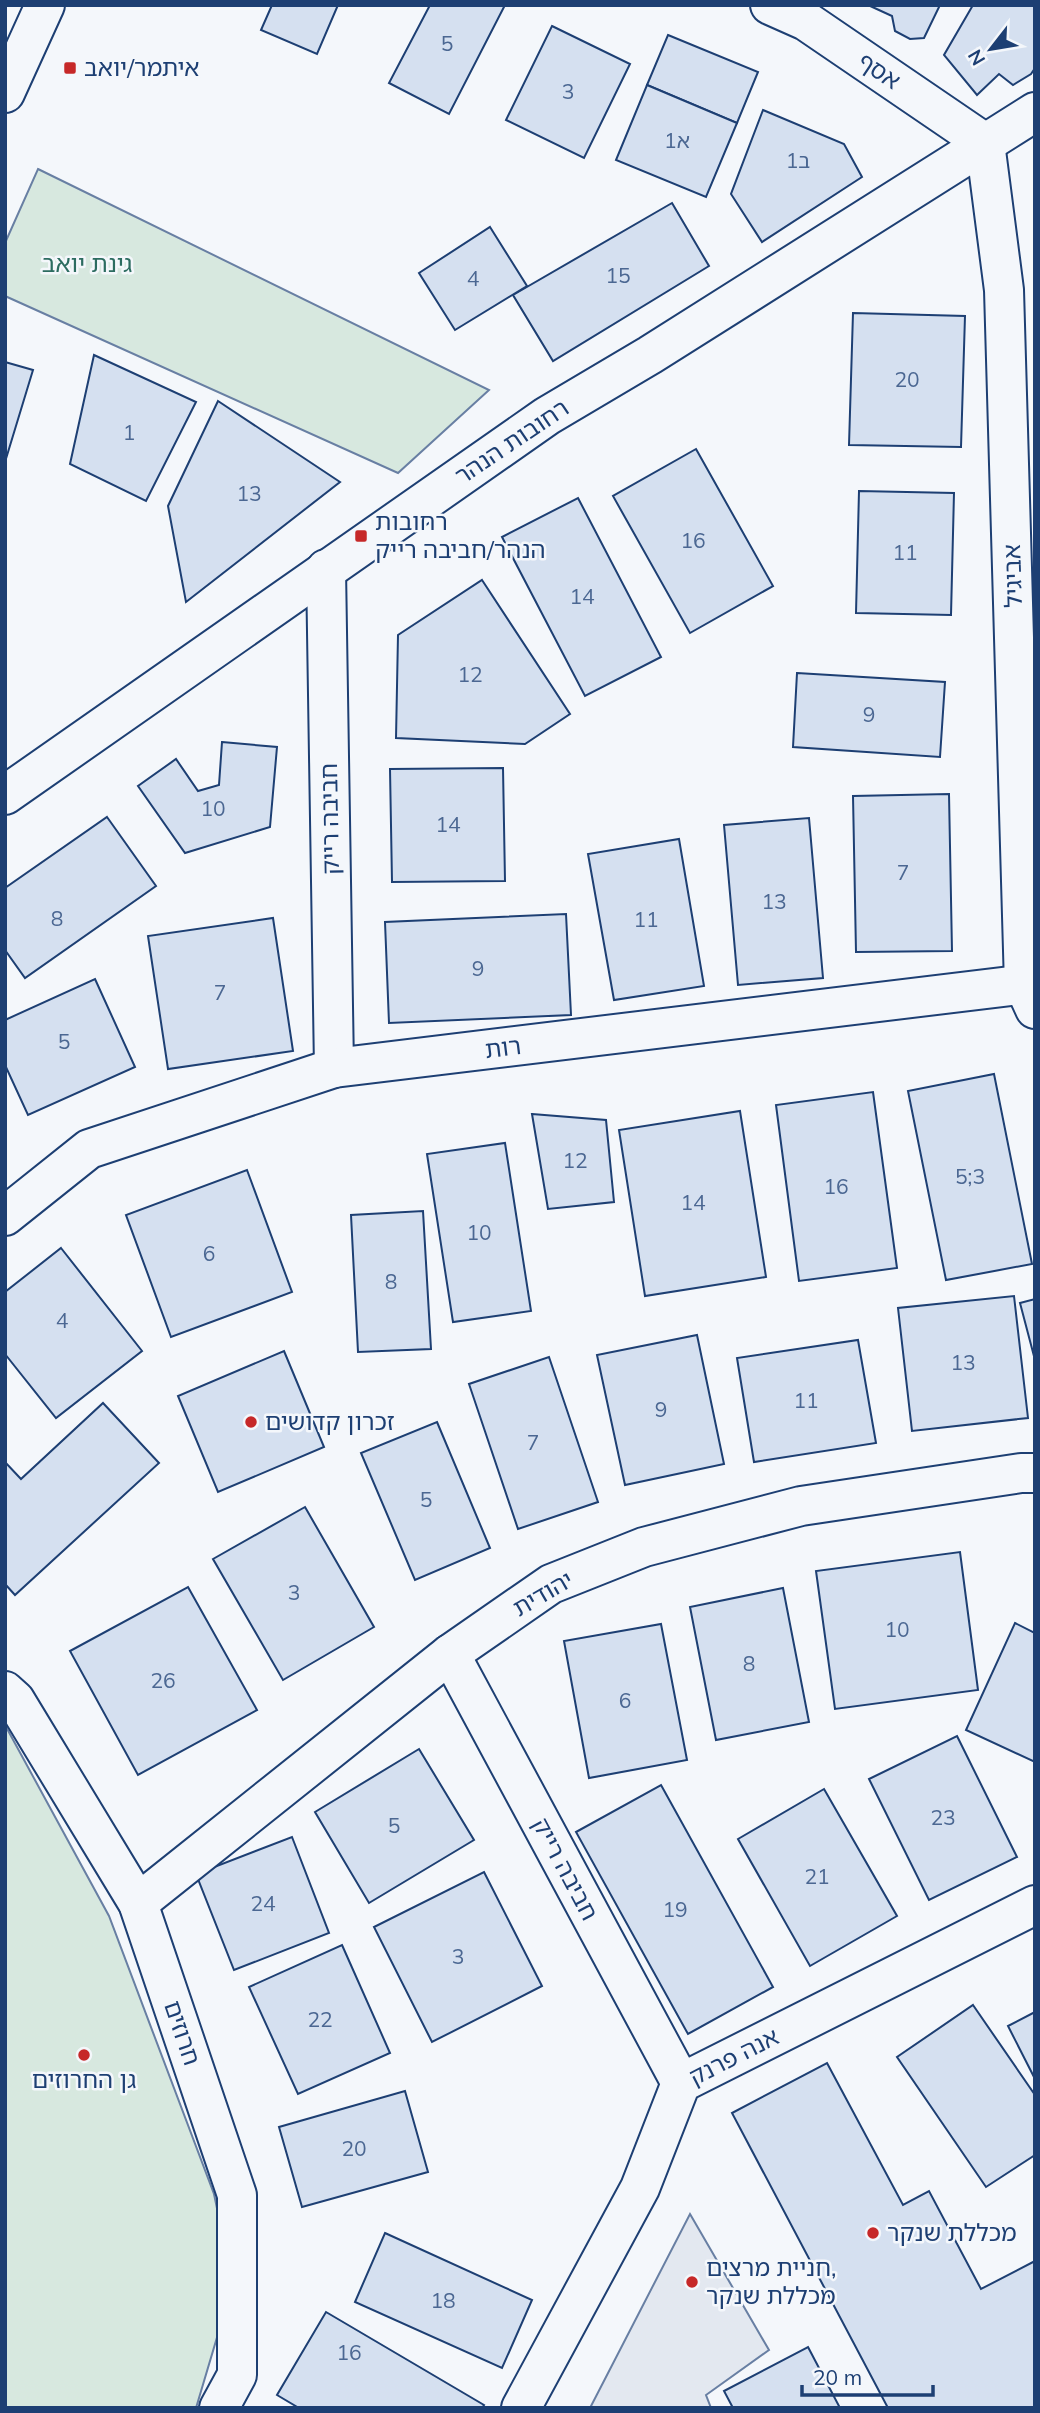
<svg xmlns="http://www.w3.org/2000/svg" width="1040" height="2413" font-family="Mulish,'Noto Sans Hebrew',sans-serif">
	<rect width="100%" height="100%" fill="#f4f7fb"/>
	<g fill="#d7e8df" stroke="#687fa3" stroke-width="2">
		<path d="M38,169L489,390L398,473L5,296V243Z"/>
		<path d="M5,1725L109,1916L214,2194L223,2237L218,2334L196,2408H5Z"/>
	</g>
	<path fill="#e3e8f0" stroke="#687fa3" stroke-width="2" d="M690,2214L769,2350L706,2395L711,2408H590Z"/>
	<g fill="#d5e0f0" stroke="#1d3f73" stroke-width="2">
		<path d="M272,5H338L317,54L261,30Z"/>
		<path d="M430,5H505L449,114L389,83Z"/>
		<path d="M868,5H940L924,38L910,39L895,31L892,16Z"/>
		<path d="M973,5H1035V68L1031,74L1013,85L999,74L977,95L944,55Z"/>
		<path d="M552,26L630,64L584,158L506,120Z"/>
		<path d="M668,35L758,72L737,123L647,85Z"/>
		<path d="M647,85L737,123L706,197L616,160Z"/>
		<path d="M763,110L844,144L862,177L762,242L731,194Z"/>
		<path d="M672,203L709,266L553,361L513,295Z"/>
		<path d="M490,227L527,286L455,330L419,273Z"/>
		<path d="M853,313L965,316L961,447L849,445Z"/>
		<path d="M94,355L196,402L146,501L70,464Z"/>
		<path d="M5,362L33,370L5,462Z"/>
		<path d="M218,401L340,482L186,602L168,506Z"/>
		<path d="M696,449L773,586L690,633L613,496Z"/>
		<path d="M859,491L954,493L951,615L856,613Z"/>
		<path d="M578,498L661,657L585,696L502,537Z"/>
		<path d="M482,580L570,714L525,744L396,738L398,635Z"/>
		<path d="M797,673L945,682L940,757L793,747Z"/>
		<path d="M222,742L277,747L270,827L185,853L138,786L176,759L198,791L219,785Z"/>
		<path d="M503,768L505,881L392,882L390,769Z"/>
		<path d="M949,794L952,951L856,952L853,796Z"/>
		<path d="M107,817L156,886L25,978L5,950V888Z"/>
		<path d="M809,818L823,978L738,985L724,825Z"/>
		<path d="M679,839L704,986L614,1000L588,854Z"/>
		<path d="M566,914L571,1015L389,1023L385,922Z"/>
		<path d="M273,918L293,1051L168,1069L148,936Z"/>
		<path d="M95,979L135,1067L28,1115L5,1065V1020Z"/>
		<path d="M994,1074L1032,1264L946,1280L908,1091Z"/>
		<path d="M873,1092L897,1268L799,1281L776,1105Z"/>
		<path d="M740,1111L766,1277L645,1296L619,1130Z"/>
		<path d="M532,1114L606,1120L614,1202L548,1209Z"/>
		<path d="M505,1143L531,1311L453,1322L427,1154Z"/>
		<path d="M247,1170L292,1292L171,1337L126,1215Z"/>
		<path d="M423,1211L431,1349L358,1352L351,1215Z"/>
		<path d="M61,1248L142,1351L56,1418L5,1354V1292Z"/>
		<path d="M1014,1296L1028,1418L912,1431L898,1308Z"/>
		<path d="M1035,1299V1360L1020,1303Z"/>
		<path d="M697,1335L724,1464L625,1485L597,1355Z"/>
		<path d="M858,1340L876,1443L754,1462L737,1358Z"/>
		<path d="M284,1351L324,1447L218,1492L178,1396Z"/>
		<path d="M549,1357L598,1502L518,1529L469,1384Z"/>
		<path d="M103,1403L159,1463L15,1595L5,1584V1462L21,1479Z"/>
		<path d="M437,1422L490,1548L415,1580L361,1453Z"/>
		<path d="M305,1507L374,1627L283,1680L213,1559Z"/>
		<path d="M960,1552L978,1690L835,1709L816,1571Z"/>
		<path d="M188,1587L257,1710L138,1775L70,1651Z"/>
		<path d="M783,1588L809,1722L716,1740L690,1607Z"/>
		<path d="M1015,1623L1035,1633V1762L966,1730Z"/>
		<path d="M661,1624L687,1760L589,1778L564,1641Z"/>
		<path d="M957,1736L1017,1857L929,1900L869,1779Z"/>
		<path d="M419,1749L474,1840L369,1903L315,1812Z"/>
		<path d="M661,1785L773,1987L688,2034L576,1832Z"/>
		<path d="M824,1789L897,1916L810,1966L738,1839Z"/>
		<path d="M292,1837L329,1933L234,1970L196,1874Z"/>
		<path d="M484,1872L542,1986L432,2042L374,1927Z"/>
		<path d="M342,1945L390,2053L298,2094L249,1987Z"/>
		<path d="M973,2005L1035,2095V2155L986,2187L897,2057Z"/>
		<path d="M1035,2012V2079L1008,2026Z"/>
		<path d="M827,2063L903,2205L929,2191L981,2289L1035,2261V2408H888L732,2113Z"/>
		<path d="M405,2091L428,2172L302,2207L279,2127Z"/>
		<path d="M385,2233L532,2300L502,2368L355,2302Z"/>
		<path d="M326,2312L484,2405L482,2408H299L277,2395Z"/>
		<path d="M808,2347L840,2408H733L724,2391Z"/>
	</g>
	<g fill="none" stroke-linecap="round" stroke-linejoin="round">
		<g stroke="#1d3f73" stroke-width="42">
			<g id="minor">
				<path d="M770,5L806,21L985,143"/>
				<path d="M5,93L45,5"/>
				<path d="M985,143L1004,290L1024,985L1035,1009"/>
				<path d="M326,569L334,1068"/>
				<path d="M5,795L547,416L650,355L1035,112"/>
				<path d="M5,1216L89,1149L334,1068L1035,983"/>
				<path d="M450,1654L681,2083"/>
				<path d="M5,1691L15,1700L138,1903L237,2195V2375L219,2408"/>
				<path d="M138,1903L450,1654L551,1584L644,1547L801,1506L1021,1473H1035"/>
				<path d="M521,2408L640,2188L681,2083L1035,1905"/>
			</g>
		</g>
		<use href="#minor" stroke="#f4f7fb" stroke-width="38"/>
	</g>
	<g fill="#c62828" stroke="#f4f7fb" stroke-width="2.5">
		<rect x="63" y="61" width="14" height="14" rx="3.5"/>
		<rect x="354" y="529" width="14" height="14" rx="3.5"/>
		<circle cx="251" cy="1422" r="7"/>
		<circle cx="84" cy="2055" r="7"/>
		<circle cx="873" cy="2233" r="7"/>
		<circle cx="692" cy="2282" r="7"/>
	</g>
	<g text-anchor="middle" stroke-width="5" stroke-linejoin="round" paint-order="stroke">
		<g font-size="21" fill="#4b6792">
			<text x="447" y="51">5</text>
			<text x="568" y="99">3</text>
			<text x="677" y="148">1א</text>
			<text x="798" y="168">1ב</text>
			<text x="618" y="283">15</text>
			<text x="473" y="286">4</text>
			<text x="907" y="387">20</text>
			<text x="129" y="440">1</text>
			<text x="249" y="501">13</text>
			<text x="693" y="548">16</text>
			<text x="905" y="560">11</text>
			<text x="582" y="604">14</text>
			<text x="470" y="682">12</text>
			<text x="869" y="722">9</text>
			<text x="213" y="816">10</text>
			<text x="448" y="832">14</text>
			<text x="903" y="880">7</text>
			<text x="774" y="909">13</text>
			<text x="57" y="926">8</text>
			<text x="646" y="927">11</text>
			<text x="478" y="976">9</text>
			<text x="220" y="1000">7</text>
			<text x="64" y="1049">5</text>
			<text x="575" y="1168">12</text>
			<text x="970" y="1184">5;3</text>
			<text x="836" y="1194">16</text>
			<text x="693" y="1210">14</text>
			<text x="479" y="1240">10</text>
			<text x="209" y="1261">6</text>
			<text x="391" y="1289">8</text>
			<text x="62" y="1328">4</text>
			<text x="963" y="1370">13</text>
			<text x="806" y="1408">11</text>
			<text x="661" y="1417">9</text>
			<text x="533" y="1450">7</text>
			<text x="426" y="1507">5</text>
			<text x="294" y="1600">3</text>
			<text x="897" y="1637">10</text>
			<text x="749" y="1671">8</text>
			<text x="163" y="1688">26</text>
			<text x="625" y="1708">6</text>
			<text x="943" y="1825">23</text>
			<text x="394" y="1833">5</text>
			<text x="817" y="1884">21</text>
			<text x="263" y="1911">24</text>
			<text x="675" y="1917">19</text>
			<text x="458" y="1964">3</text>
			<text x="320" y="2027">22</text>
			<text x="354" y="2156">20</text>
			<text x="443" y="2308">18</text>
			<text x="349" y="2360">16</text>
		</g>
		<g font-size="24" fill="#1d3f73" stroke="#f4f7fb" text-anchor="start">
			<text x="84" y="76">איתמר/יואב</text>
			<text x="375" y="530">רחובות<tspan x="375" dy="28">הנהר/חביבה רייק</tspan></text>
			<text x="265" y="1430">זכרון קדושים</text>
			<text x="84" y="2088" text-anchor="middle">גן החרוזים</text>
			<text x="887" y="2241">מכללת שנקר</text>
			<text x="706" y="2276">חניית מרצים,<tspan x="706" dy="28">מכללת שנקר</tspan></text>
		</g>
		<g font-size="24" fill="#1d3f73" stroke="#f4f7fb">
			<text transform="translate(879 71) rotate(34)" y="8">אסף</text>
			<text transform="translate(512 442) rotate(-34)" y="8">רחובות הנהר</text>
			<text transform="translate(1013 576) rotate(-92)" y="8">אביגיל</text>
			<text transform="translate(330 819) rotate(-91)" y="8">חביבה רייק</text>
			<text transform="translate(503 1048) rotate(-7)" y="8">רות</text>
			<text transform="translate(543 1594) rotate(-30)" y="8">יהודית</text>
			<text transform="translate(565 1869) rotate(62)" y="8">חביבה רייק</text>
			<text transform="translate(182 2033) rotate(71)" y="8">חרוזים</text>
			<text transform="translate(734 2057) rotate(-27)" y="8">אנה פרנק</text>
		</g>
		<g font-size="24" fill="#2c6c60" stroke="#f4f7fb">
			<text x="87" y="272">גינת יואב</text>
		</g>
	</g>
	<rect width="1040" height="2413" fill="none" stroke="#1d3f73" stroke-width="14"/>
	<g transform="translate(991 49) rotate(239)" stroke="#f4f7fb" stroke-width="5" paint-order="stroke">
	<path d="M0-5L12 26L0 18L-12 26Z" fill="#1d3f73"/>
	<text y="-10" font-size="19" font-weight="bold" text-anchor="middle" fill="#1d3f73">N</text>
	</g>
	<path d="M802 2385v10h131v-10" fill="none" stroke="#1d3f73" stroke-width="3.5"/>
	<text x="813" y="2385" font-size="21" fill="#1d3f73" stroke="#f4f7fb" stroke-width="5" paint-order="stroke">20 m</text>
</svg>
